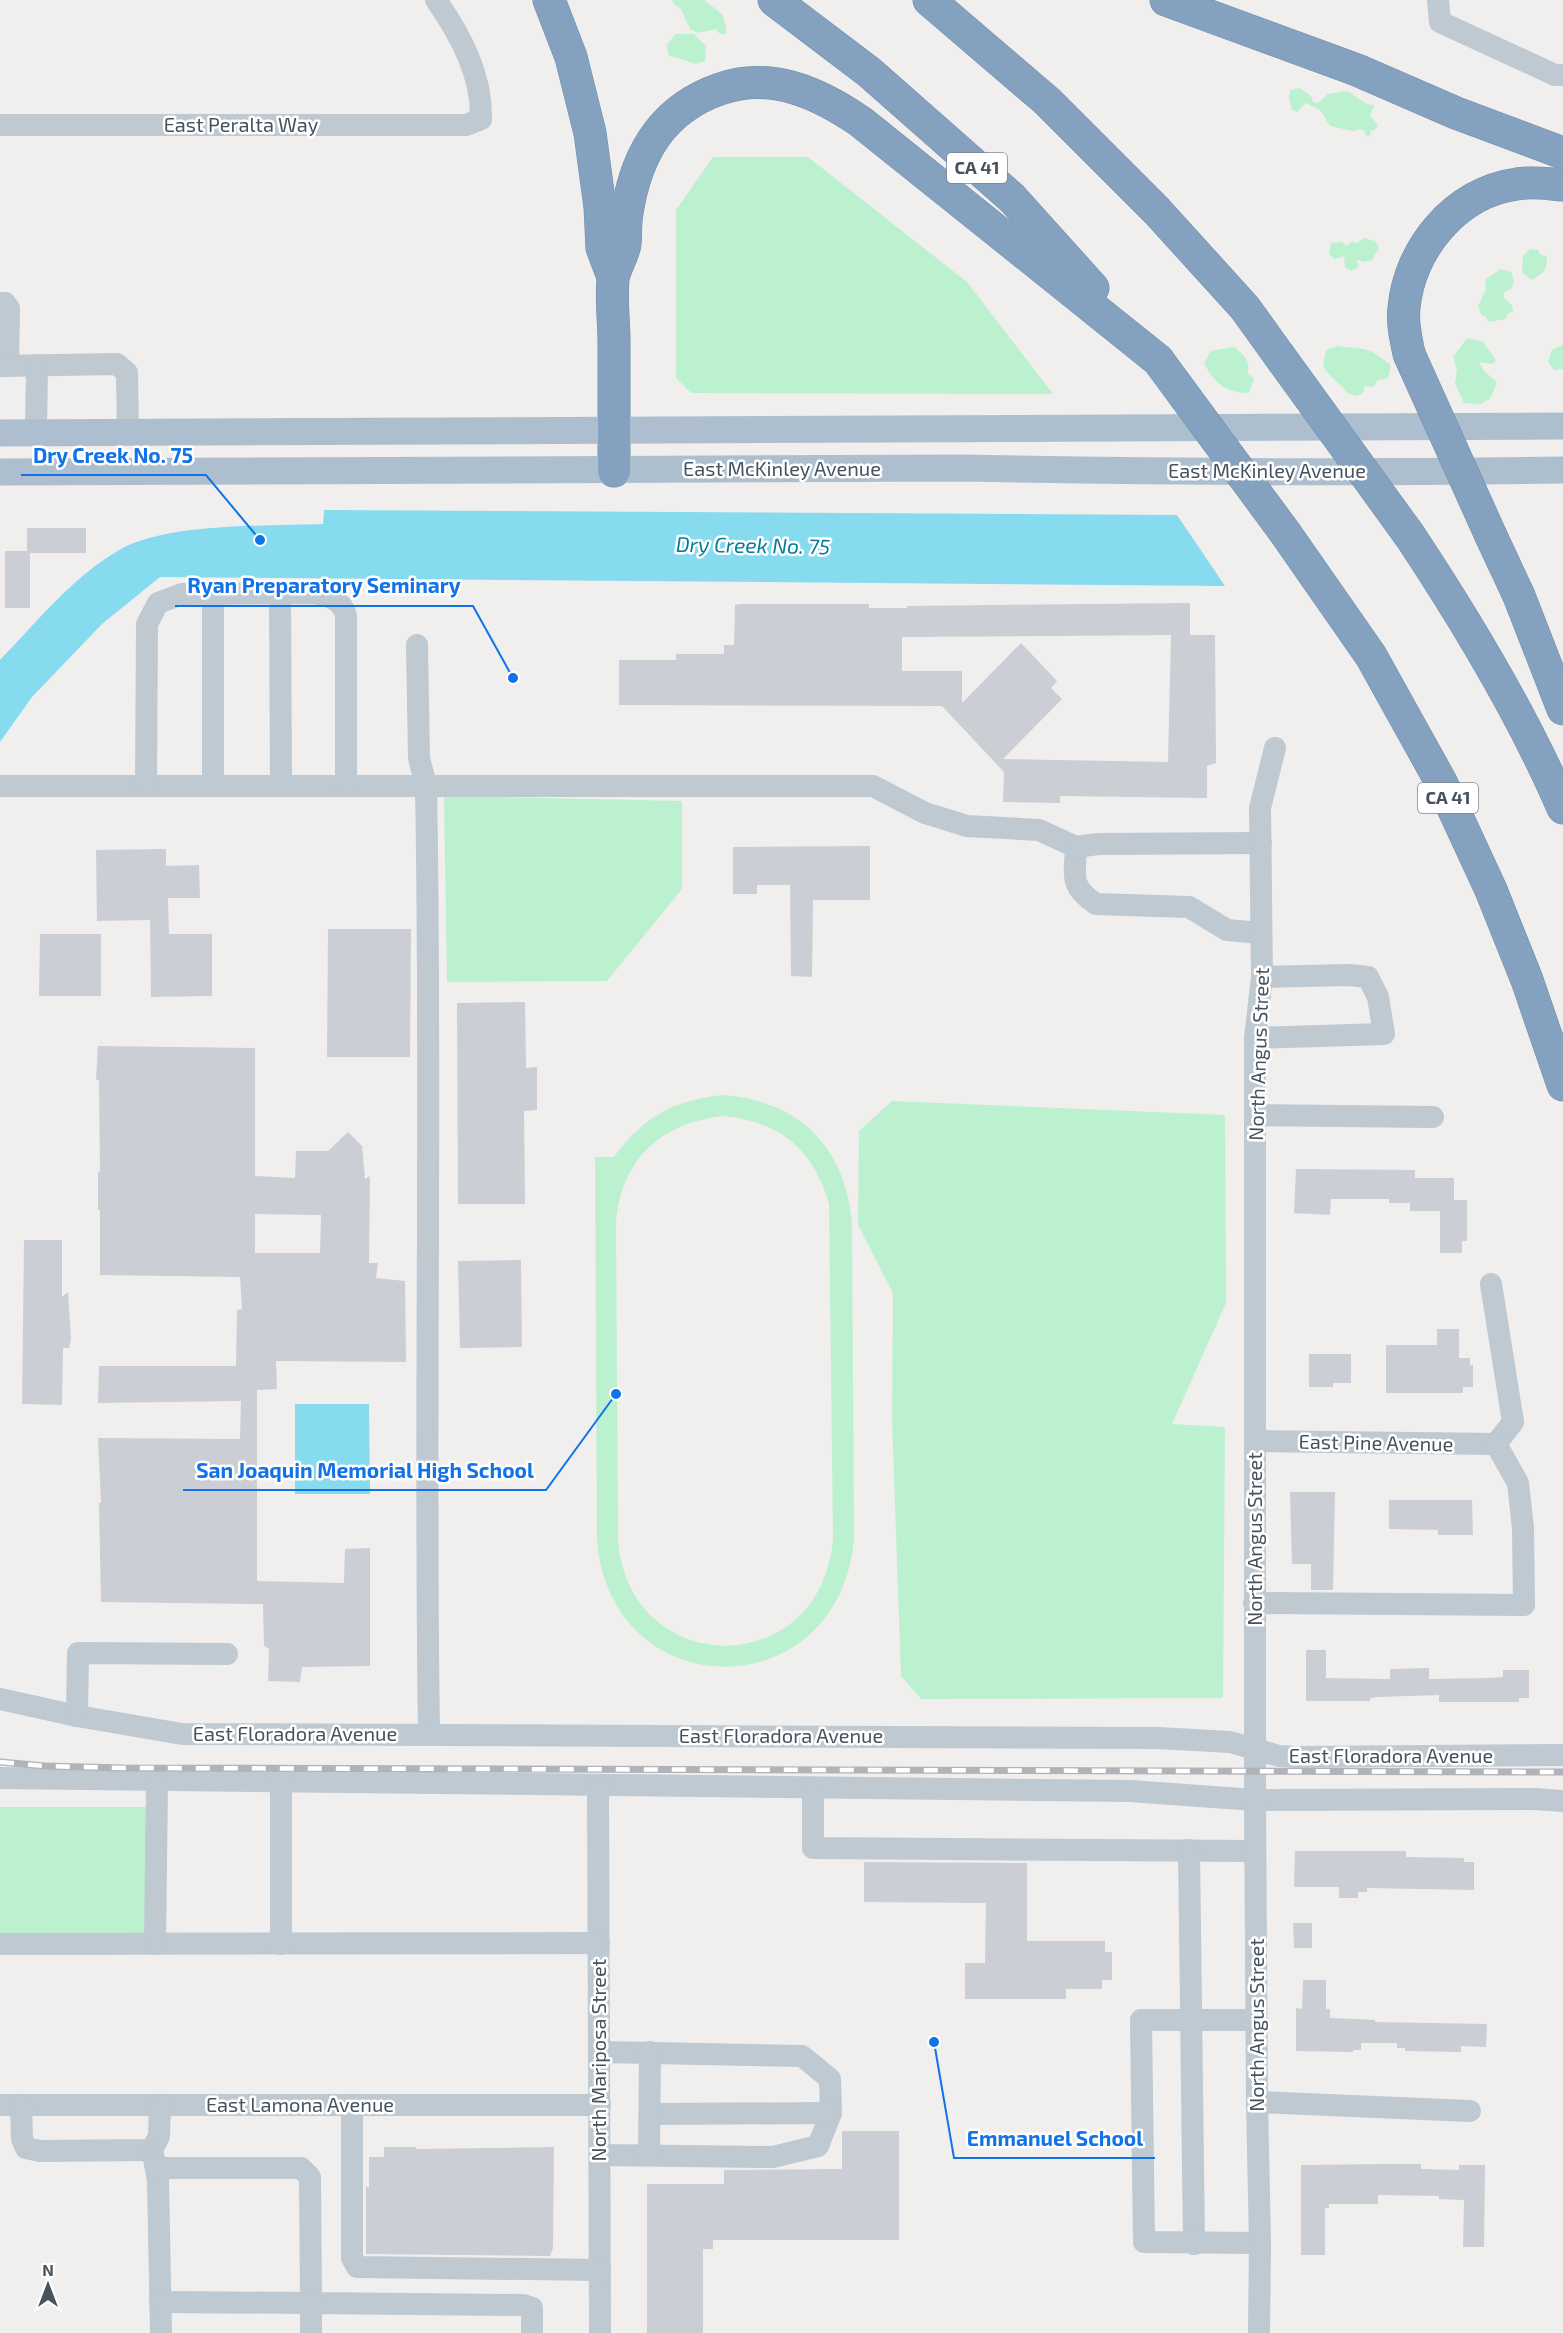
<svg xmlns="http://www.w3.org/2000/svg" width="1563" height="2333" font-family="'Exo 2',sans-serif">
	<rect width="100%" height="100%" fill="#f1eeee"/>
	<g fill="#bbf1cf" fill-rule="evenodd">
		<path d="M672,0H704L722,14L726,25V34H720L716,29L698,33L690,29L681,9L674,4Z"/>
		<path d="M675,34H694L706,46L705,61L696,64L668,55L667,45Z"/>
		<path d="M1300,88L1311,96L1313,102L1318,103L1328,94L1347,91L1367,104L1374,105L1370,116L1378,125L1374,131L1370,130L1371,135L1367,137L1363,129L1353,131L1330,126L1320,110L1306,103L1297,112L1292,110L1289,99L1290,90Z"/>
		<path d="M713,157H808L967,282L1053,394L691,393L676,378V210Z"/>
		<path d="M1364,238L1375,241L1379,248L1372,260L1363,262L1356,259L1359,266L1352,271L1345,267L1344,256L1335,259L1329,254L1331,243L1341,242L1347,246L1351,242L1357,243Z"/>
		<path d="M1530,249L1538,250L1540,254L1547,257C1547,271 1543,274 1531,280L1522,272L1523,256Z"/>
		<path d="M1501,269L1511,272L1514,281L1511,289L1504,292V298L1512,305L1513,312L1508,313L1506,319L1489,322L1486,317L1481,315L1478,306L1486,289L1485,280Z"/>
		<path d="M1467,338L1483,342L1496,360L1493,364L1479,362L1484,371L1497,382L1490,399L1480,404L1464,403L1455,384L1457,369L1453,357Z"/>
		<path d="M1563,345V369L1554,370L1548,362L1552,350Z"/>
		<path d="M1337,346C1345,348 1355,347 1363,349C1372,350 1382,359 1390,364V372L1387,379L1378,380L1373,387L1365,386L1363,393L1357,396L1347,393C1340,382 1330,378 1323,366L1326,350Z"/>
		<path d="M1234,347C1244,355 1250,360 1248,374L1254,378L1249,393C1226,393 1214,383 1204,363L1211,351Z"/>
		<path d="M444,796L682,801V889L607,981L447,982Z"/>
		<path d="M723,1095C799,1101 845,1146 852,1223L854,1539C839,1710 610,1708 597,1540L595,1157H614C643,1117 674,1100 723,1095ZM723,1116C779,1121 814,1149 829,1204L833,1539C821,1682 629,1680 618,1540L616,1224C621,1160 660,1123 723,1116Z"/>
		<path d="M892,1101L1225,1115L1226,1303L1172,1424L1225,1427L1223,1698L921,1699L901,1676L892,1420L893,1293L858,1225L859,1131Z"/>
		<path d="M0,1807H148L149,1934H0Z"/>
	</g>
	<g fill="#86dbef">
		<path d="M324,510L1177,515L1225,586L160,577L102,624L32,697L0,742V660C37,622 73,576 121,549C168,523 268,526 323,524Z"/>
		<path d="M295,1404H369L370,1494H295Z"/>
	</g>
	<g fill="#cbced4" fill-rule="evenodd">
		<path d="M27,528H86V553H30V608H5V551H27Z"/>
		<path d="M1190,603V635H1215L1216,763L1207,766V798L1060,796V803L1003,802L1004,772L942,706L619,705V660H676V654H724V645H734L735,605L741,604H869V608H907V606ZM1171,635L1168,762L1003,759L1062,699L1051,688L1057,681L1021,643L962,703V671H902V637Z"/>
		<path d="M870,846V900H813L812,977L791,976L790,885H757V894H733V847Z"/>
		<path d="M166,849V866L199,865L200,898H168L169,934H212V996L151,997L150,920L97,921L96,850Z"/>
		<path d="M328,929H411L410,1057H327Z"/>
		<path d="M40,934H101V996H39Z"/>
		<path d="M525,1002L526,1068L537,1067V1110L524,1111L525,1204H458L457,1003Z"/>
		<path d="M98,1046L255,1048V1176L295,1178L296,1151H328L348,1132L362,1146L365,1179L370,1176L369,1263H378L376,1278L405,1281L406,1362L276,1361L277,1389L257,1390V1581L344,1583L345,1549L370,1548V1666L302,1667L300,1682L268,1681L269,1649L264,1646L263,1604L101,1602L99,1503H101L98,1438L240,1439L241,1401L98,1403L99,1366H236L237,1310L242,1309L240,1277L100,1275V1210H98V1172H100L99,1080H96ZM255,1214L321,1215L320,1253H255Z"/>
		<path d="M1296,1169L1415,1170V1178H1454V1200H1467V1241H1462V1253H1440V1211H1410V1203H1389V1199H1331L1330,1215L1294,1213Z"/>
		<path d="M24,1240H62V1297L68,1292L71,1339L69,1348H63L62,1405L22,1404Z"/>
		<path d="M521,1260L522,1347L460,1348L458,1261Z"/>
		<path d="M1437,1329H1459V1358H1470V1365H1473V1387H1463V1393H1386V1345H1437Z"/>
		<path d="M1309,1354H1351V1383H1333V1387H1309Z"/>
		<path d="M1290,1492H1335L1333,1590H1311V1564H1292Z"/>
		<path d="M1389,1500H1472L1473,1535H1438V1530L1389,1529Z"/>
		<path d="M1306,1650H1326V1678L1390,1679V1669L1429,1668V1679L1489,1678L1503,1677V1670H1529V1698H1519V1702H1439V1695L1378,1697L1370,1698V1701H1306Z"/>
		<path d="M1295,1851H1406V1857L1464,1858V1862H1474V1890L1367,1888V1892H1358V1898H1339V1887H1294Z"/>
		<path d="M864,1862L1027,1863V1941H1105V1952H1112V1980H1102V1989H1066V1999H965V1963H985L986,1903L864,1902Z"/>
		<path d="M1293,1923H1312V1948H1294Z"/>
		<path d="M1303,1980H1326V2009H1330V2018L1375,2020V2022L1487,2024L1486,2047L1461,2046V2052L1405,2051V2048H1397V2043H1361V2050H1353V2052L1296,2051V2008L1302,2009Z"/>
		<path d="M842,2131H899V2240H713V2249H703V2333H647V2184H724V2170L842,2169Z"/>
		<path d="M384,2147H416V2149L554,2147L553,2248L550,2256L366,2254V2187H369V2157H384Z"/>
		<path d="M1388,2164H1421V2169L1459,2170V2165H1485L1484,2247H1463L1464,2200L1439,2199V2196L1378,2195V2204H1329V2208H1325V2255H1301V2165Z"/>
	</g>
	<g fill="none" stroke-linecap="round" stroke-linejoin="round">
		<g stroke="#6f8dab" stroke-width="33">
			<g id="highway">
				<path d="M549,0L571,57L590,133L600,207L602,248L613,277"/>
				<path d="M774,0L869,72L1012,198L1093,288"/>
				<path d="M929,0L1047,101L1157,211L1245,308L1278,354"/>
				<path d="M1166,0L1357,70L1456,113L1563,153"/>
				<path d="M1409,354C1406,339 1402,323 1404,308C1409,249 1456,192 1517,184C1532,181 1548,184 1563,185"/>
				<path d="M614,471C614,428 614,385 614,343C614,322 611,300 613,279C615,267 623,256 625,244C626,234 625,223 627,213C636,154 662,109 720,89C771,71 819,93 861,122L1158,360"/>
				<path d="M1286,534L1371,656L1441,782L1491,890L1527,980L1563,1085"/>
				<path d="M1410,536C1467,622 1522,713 1563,808"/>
				<path d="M1491,536L1519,596L1563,709"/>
			</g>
		</g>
		<g stroke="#bec9d1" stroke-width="22">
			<path d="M1438,0L1440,22L1555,75H1563"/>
			<path d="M0,125H466L481,119C482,75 461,36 436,0"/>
			<path d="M0,303H5L9,308L8,366"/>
			<path d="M0,366L117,364L127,373L128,432"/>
			<path d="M36,433L37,365"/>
			<path d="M280,593L281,786"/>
			<path d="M213,594V786"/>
			<path d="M417,645L419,758L426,786C432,1102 424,1418 429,1734"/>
			<path d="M0,786H873L925,813L967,826L1039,830L1076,847C1075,876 1069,886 1096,904L1189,907L1227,930L1261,933"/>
			<path d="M146,786L147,624L158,603L182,594L313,593C329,596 342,599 346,616V786"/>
			<path d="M1076,847L1098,844L1261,843"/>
			<path d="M1255,1038L1384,1034L1378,997L1368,977L1349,975L1262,977"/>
			<path d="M1256,1115L1433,1117"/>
			<path d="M1491,1284L1513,1422L1496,1444"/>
			<path d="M1255,1441L1496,1444"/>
			<path d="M1254,1603L1524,1605L1523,1528L1518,1483L1496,1444"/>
			<path d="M0,1699L77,1716L182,1734L1158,1738L1230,1742L1279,1756L1296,1757L1563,1755"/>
			<path d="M77,1716L78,1653L227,1654"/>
			<path d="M0,1778L1130,1791L1255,1800L1534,1799L1563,1801"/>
			<path d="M598,1787L600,2333"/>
			<path d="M813,1788V1848L1255,1851"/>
			<path d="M1189,1850L1194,2244"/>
			<path d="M0,1944L599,1943"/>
			<path d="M155,1944L157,1781"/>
			<path d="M281,1944V1782"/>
			<path d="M1256,2020H1141L1144,2242L1260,2243"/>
			<path d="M599,2052L802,2056L830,2079L831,2113L818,2146L773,2157L600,2155"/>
			<path d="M1257,2102L1470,2111"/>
			<path d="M0,2105H600"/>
			<path d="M21,2105L22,2139L26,2148L40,2151L152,2150L159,2136L160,2105"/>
			<path d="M352,2105V2258L357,2267L600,2270"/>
			<path d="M650,2114L831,2113"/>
			<path d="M153,2154L158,2180L161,2333"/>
			<path d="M649,2155L650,2052"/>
			<path d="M156,2168H301L310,2177L311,2303L523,2305L532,2308V2333"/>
			<path d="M160,2302L311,2303V2333"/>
			<path d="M1259,2333L1260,2243L1257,2102L1255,1800V1038L1262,977L1260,808L1275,748"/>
		</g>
		<g stroke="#adbfcf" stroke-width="27">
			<path d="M0,433L1563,426"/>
			<path d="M0,472L964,468C1163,472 1363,473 1563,470"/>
		</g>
		<use href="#highway" stroke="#84a2c0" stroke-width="32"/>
		<g stroke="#b0b4b9" stroke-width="7">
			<path id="rail" d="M0,1762L45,1766L124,1768L1563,1772"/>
		</g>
		<use href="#rail" stroke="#fff" stroke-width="4.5" stroke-dasharray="14" stroke-linecap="butt"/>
		<g stroke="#6f8dab" stroke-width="33" stroke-linecap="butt">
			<g id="highway-bridge">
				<path d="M1278,354L1410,536"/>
				<path d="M1409,354L1491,536"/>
				<path d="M1158,360L1286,534"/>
			</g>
		</g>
		<use href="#highway-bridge" stroke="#84a2c0" stroke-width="32"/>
	</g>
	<g text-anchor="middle" stroke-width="5" stroke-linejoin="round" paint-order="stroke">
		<g fill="#fff" stroke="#7e868e" stroke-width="1.5">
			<rect x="947" y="153" width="60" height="30" rx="4.5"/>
			<rect x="1418" y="783" width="60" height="30" rx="4.5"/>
		</g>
		<g font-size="18" font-weight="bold" fill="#46525d">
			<text x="977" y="174">CA 41</text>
			<text x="1448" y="804">CA 41</text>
		</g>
		<g font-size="20" fill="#46525d" stroke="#fff">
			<text x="241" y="132">East Peralta Way</text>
			<text x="782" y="476">East McKinley Avenue</text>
			<text x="1267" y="478">East McKinley Avenue</text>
			<text transform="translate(1259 1054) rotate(-88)" y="7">North Angus Street</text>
			<text transform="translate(1376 1443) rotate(1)" y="7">East Pine Avenue</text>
			<text transform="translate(1255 1539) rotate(-90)" y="7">North Angus Street</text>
			<text x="295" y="1741">East Floradora Avenue</text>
			<text x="781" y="1743">East Floradora Avenue</text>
			<text x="1391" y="1763">East Floradora Avenue</text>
			<text transform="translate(1257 2025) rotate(-90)" y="7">North Angus Street</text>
			<text transform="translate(599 2060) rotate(-90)" y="7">North Mariposa Street</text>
			<text x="300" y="2112">East Lamona Avenue</text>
		</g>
		<g font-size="21" font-style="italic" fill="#087b97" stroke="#fff">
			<text transform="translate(753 546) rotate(1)" y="7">Dry Creek No. 75</text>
		</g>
	</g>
	<path fill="none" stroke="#1273e8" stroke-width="2" d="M260 540L206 475H21M513 678L473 606H175M616 1394L546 1490H183M934 2042L954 2158H1155"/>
	<g fill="#1273e8" stroke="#fff" stroke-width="2">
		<circle cx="260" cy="540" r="6"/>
		<circle cx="513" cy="678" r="6"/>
		<circle cx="616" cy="1394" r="6"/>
		<circle cx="934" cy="2042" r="6"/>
	</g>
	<g font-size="21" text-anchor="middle" font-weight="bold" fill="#1273e8" stroke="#fff" stroke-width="5" stroke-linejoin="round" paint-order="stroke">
		<text x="113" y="463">Dry Creek No. 75</text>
		<text x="324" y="593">Ryan Preparatory Seminary</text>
		<text x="365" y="1478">San Joaquin Memorial High School</text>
		<text x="1055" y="2146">Emmanuel School</text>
	</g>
	<g transform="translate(48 2285)" stroke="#ffffff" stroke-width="4.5" paint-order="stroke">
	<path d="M0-4.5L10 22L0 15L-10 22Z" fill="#46525d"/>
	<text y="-9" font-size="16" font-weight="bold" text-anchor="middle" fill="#46525d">N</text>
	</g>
</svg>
